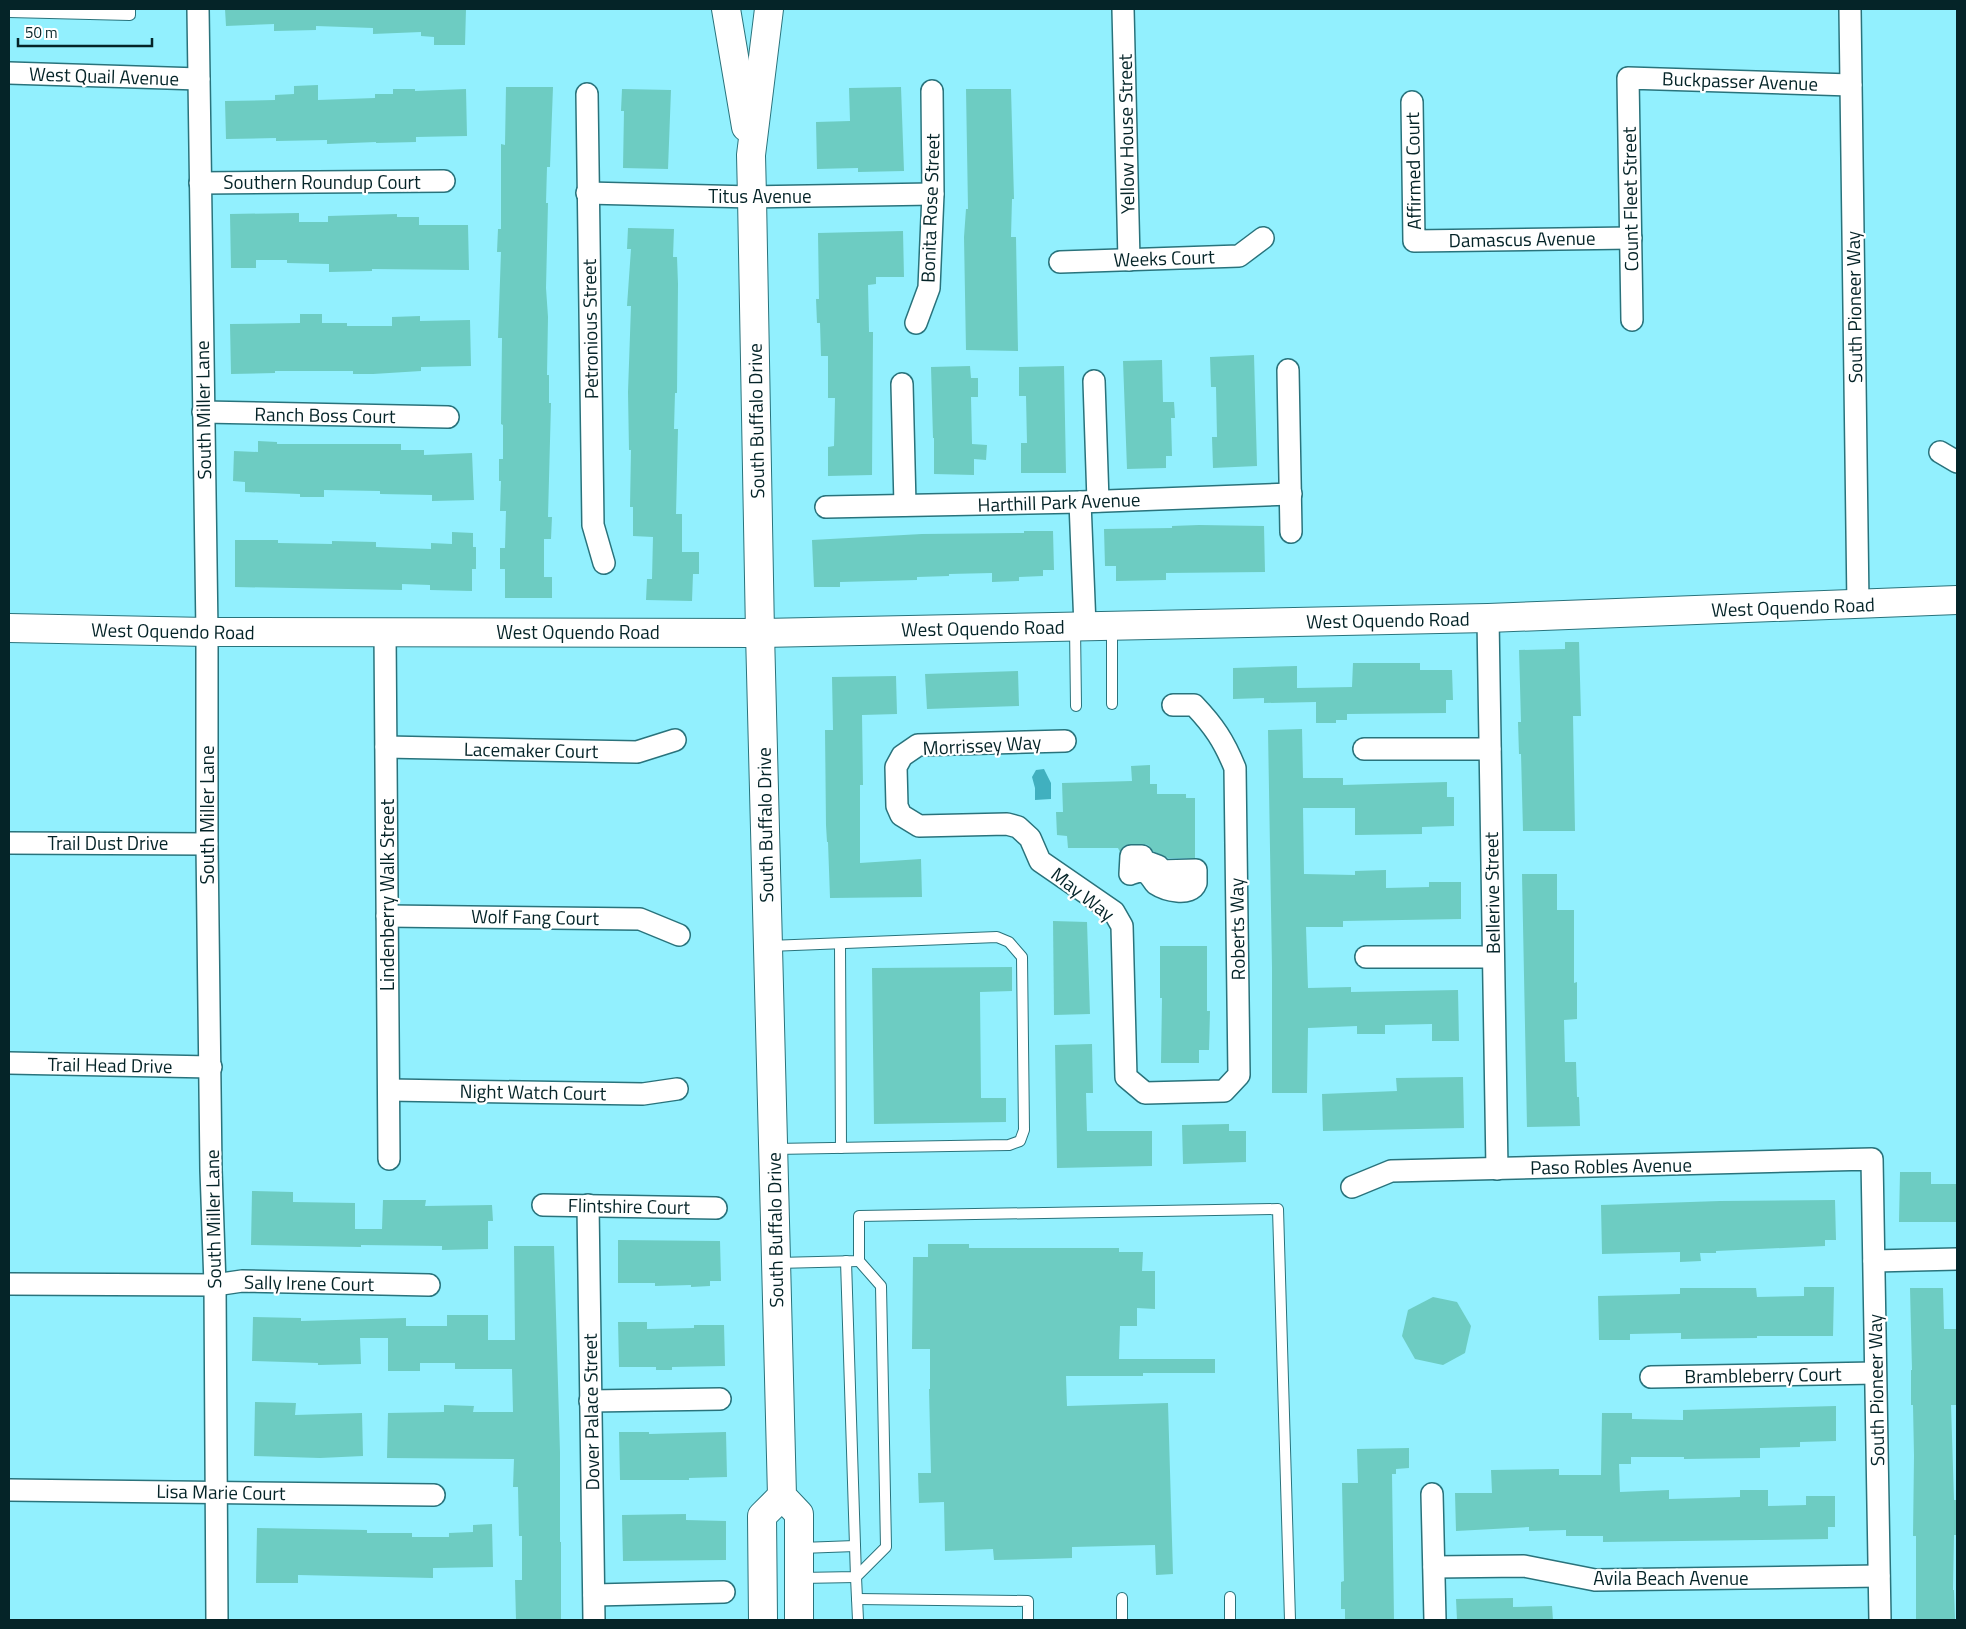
<svg xmlns="http://www.w3.org/2000/svg" width="1966" height="1629" font-family="'Titillium Web',sans-serif">
	<rect width="100%" height="100%" fill="#92f0fe"/>
	<path fill="#40b0bf" d="M1044,769L1051,783V799L1035,800V788L1032,777L1036,770Z"/>
	<g fill="#6dccc2">
		<path d="M225,9H466L465,45H434V37L421,36V32L373,34V28L316,26V30L274,31V24L226,26Z"/>
		<path d="M318,85V100L375,98V94H393V89H415V91L466,89L467,136L416,137V142L376,143V142L327,144V140L276,141V138L226,139L225,101L275,100V95L294,94V86Z"/>
		<path d="M506,87H553L550,167H547L546,203H548L546,288L548,317L547,375H549V403H551L548,517H552L551,539H544V577H552V598H505V569H500V548H505L506,511H500L501,481H499V459H503V425L501,424L502,338H498L501,252H497L498,229H501V144L505,145Z"/>
		<path d="M901,87L904,171L858,172V168L817,169L816,122L850,121L849,88Z"/>
		<path d="M622,89L671,90L668,169L623,168L624,111H621Z"/>
		<path d="M966,89H1011L1014,199H1012L1011,237H1016L1018,351L966,350L964,237L966,209H968Z"/>
		<path d="M299,213V222H328V216L397,214V217H419V225H468L469,270L372,269V271L329,272V264L287,263V260H256V268H231L230,214Z"/>
		<path d="M628,228L674,229L673,257H677L678,284L677,393H675L674,429H678L676,514H682V552H699V574H693L692,601L646,600L647,579H652L653,537L633,536V507H630L631,450H629L628,392L631,306H627L631,249H627Z"/>
		<path d="M903,231L904,277H876V284L868,285L869,332H873L872,475L828,476V447L834,446L835,398H828V356H821L820,323H817L816,299H819L818,233Z"/>
		<path d="M300,314H322V323H347V326H392V317L420,316V321L470,320L471,366L421,367V371L373,374H353V371H275V373L231,374L230,324L300,323Z"/>
		<path d="M1254,355L1257,466L1213,468L1212,437H1217L1216,387H1211L1210,357Z"/>
		<path d="M1162,360L1163,402H1174L1175,418H1171L1172,456H1166V468L1127,469L1123,361Z"/>
		<path d="M970,366L971,378H978V397H971L972,444L987,445L986,460L974,459V475L934,474V438H933L931,367Z"/>
		<path d="M1064,366L1066,473H1021V443H1027L1026,396H1019V367Z"/>
		<path d="M258,441L277,442V444H401V450H424V455L472,453L474,500L432,501V495L380,494V491L324,490V497H300V494L245,492V482L233,481L234,451L258,452Z"/>
		<path d="M1199,525L1264,526L1265,572L1166,573V580L1116,581V566H1105L1104,529L1172,528V526Z"/>
		<path d="M1024,531H1053L1054,570H1043V576L1019,577V581L992,582V573L949,574V576L917,577V580L840,582V587H814L812,540L922,534L1024,533Z"/>
		<path d="M452,532L473,533V547H476V569H472V591L430,590V585L402,584V590L235,587V540H278V543L332,544V541L376,542V547L431,549V543L452,544Z"/>
		<path d="M1565,642H1579L1581,716H1573L1575,831H1523L1521,754H1519L1518,722H1521L1519,650L1565,649Z"/>
		<path d="M1353,663H1420V670H1452L1453,700H1446V713L1347,714V720H1336V723H1316V702L1264,703V698L1233,699V668L1297,666V688L1352,687Z"/>
		<path d="M1018,671L1019,706L927,709L925,674Z"/>
		<path d="M896,676L897,714L862,715L863,785H860V863L921,859L922,897L830,898L828,842H827L826,825L825,730H833L832,677Z"/>
		<path d="M1302,729L1303,778H1343V785L1447,782V797H1454V826L1422,827V834L1355,835V808H1303L1304,874L1355,875V871L1386,870V888L1429,887V882H1461V919L1343,921V927H1306L1308,988L1351,987V992L1458,990L1459,1041H1432V1024L1385,1025V1034H1357V1026L1308,1028L1307,1093H1272V968L1268,730Z"/>
		<path d="M1150,765V784H1157V794H1186V798H1195V858H1168L1153,851L1148,845L1142,844L1125,845L1120,852L1118,848H1068L1067,836L1057,835L1056,812H1063L1062,783L1132,781L1131,766Z"/>
		<path d="M1522,874H1557V910H1574V983L1577,982V1019L1564,1020L1565,1062H1576L1577,1097H1579L1580,1126L1527,1127Z"/>
		<path d="M1053,921L1087,922L1090,1014L1054,1015Z"/>
		<path d="M1160,946H1207V1011H1210L1209,1050H1199V1063H1161L1162,998H1160Z"/>
		<path d="M1012,967V991L980,992L981,1098H1006V1122L874,1124L872,968Z"/>
		<path d="M1092,1044L1093,1093H1086L1087,1131H1152V1166L1057,1168L1055,1045Z"/>
		<path d="M1463,1077L1464,1128L1323,1131L1322,1094L1397,1091L1396,1078Z"/>
		<path d="M1229,1124V1131H1246V1162L1183,1164L1182,1125Z"/>
		<path d="M1900,1172H1931V1184H1957V1222H1899Z"/>
		<path d="M252,1191L293,1192V1202L355,1203V1229H382L383,1200H426L425,1206L492,1205L493,1221H488V1249L442,1250V1246L361,1245V1247L251,1245Z"/>
		<path d="M1835,1200L1836,1240H1825V1246L1716,1251V1253H1700L1701,1261L1680,1262V1252L1602,1254L1601,1205L1720,1201Z"/>
		<path d="M618,1240L720,1241L721,1281H710V1286L691,1287V1285L655,1286V1283H618Z"/>
		<path d="M928,1244H969V1248H1119V1252H1143L1142,1271H1155V1309L1137,1308V1326H1120L1119,1359H1215V1373H1143V1376H1066L1067,1406L1168,1403L1173,1574L1156,1575L1155,1545L1072,1547V1558L994,1560L993,1549L945,1551L944,1502L919,1503L918,1473H931L929,1389H930V1349H912L913,1257H928Z"/>
		<path d="M514,1246H554L560,1452V1542H561V1620H516L515,1580H522V1536H519L518,1487H513L514,1459L387,1458L388,1413L444,1412V1405L474,1406L473,1412H513L512,1369H455V1363H420V1371H388V1338H360L361,1364L318,1365V1363L252,1361L253,1317L301,1318V1321L406,1318V1326H447V1315H488V1340H515Z"/>
		<path d="M1804,1287H1834L1833,1336H1757V1338L1681,1339V1333L1630,1334V1340H1599L1598,1296L1680,1294V1288H1756L1757,1297L1804,1296Z"/>
		<path d="M1910,1288H1943L1944,1329H1957V1405H1951L1954,1500H1957V1535H1954L1953,1590H1954L1955,1620H1916V1536H1913L1914,1456L1913,1405H1911V1370H1912Z"/>
		<path d="M1433,1297L1457,1302L1471,1326L1465,1353L1443,1365L1415,1359L1402,1336L1408,1310Z"/>
		<path d="M618,1322H647V1329L694,1328V1325H724L725,1366L672,1367V1370H656V1367H619Z"/>
		<path d="M255,1402L296,1403L295,1415L362,1413L363,1456L320,1458L254,1456Z"/>
		<path d="M1836,1406V1441L1800,1442V1447L1760,1448V1458L1684,1459V1457H1631V1464H1619L1620,1492L1669,1490V1499L1708,1498L1740,1497V1490H1768V1506L1806,1505V1496H1835V1527H1828V1539L1603,1542V1536H1566V1530L1529,1531V1527L1456,1531L1455,1493H1492L1491,1470L1559,1469V1475H1601L1602,1413H1632V1419L1683,1420V1410Z"/>
		<path d="M619,1432H649V1434L726,1432L727,1477L689,1478V1480H620Z"/>
		<path d="M1409,1448V1468L1396,1469V1474H1392L1394,1620H1345V1609H1341V1582L1344,1581L1342,1483H1358L1357,1449Z"/>
		<path d="M686,1514V1520L726,1521V1560L623,1561L622,1515Z"/>
		<path d="M492,1524L493,1567L433,1568V1578L298,1575V1583H256L257,1528L367,1530V1533H412V1537H449V1533L473,1532V1525Z"/>
		<path d="M1513,1598V1607L1552,1606L1553,1620H1457L1456,1599Z"/>
	</g>
	<g fill="none" stroke-linecap="round" stroke-linejoin="round">
		<g stroke="#29737c" stroke-width="12">
			<g id="lane">
				<path d="M9,12L130,15V9"/>
				<path d="M1075,627L1076,706"/>
				<path d="M1112,628V704"/>
				<path d="M840,944L841,1148"/>
				<path d="M769,946L997,937L1009,942L1022,957L1024,1130L1020,1141L1009,1145L774,1149"/>
				<path d="M777,1263L859,1261V1216L1278,1209L1290,1620"/>
				<path d="M801,1548L855,1546"/>
				<path d="M800,1578L856,1577L846,1261"/>
				<path d="M1230,1597V1620"/>
				<path d="M1122,1598V1620"/>
				<path d="M857,1599L1028,1601V1620"/>
				<path d="M858,1620L856,1577L886,1547L881,1286L859,1261"/>
			</g>
		</g>
		<g stroke="#29737c" stroke-width="24">
			<g id="street">
				<path d="M198,9L207,632V844L211,1170L215,1285L217,1620"/>
				<path d="M1123,9L1129,260"/>
				<path d="M1850,9L1858,605"/>
				<path d="M9,73L199,79"/>
				<path d="M587,94L593,525L604,563"/>
				<path d="M1412,102L1414,241L1631,238"/>
				<path d="M200,183L444,181"/>
				<path d="M587,193L752,197L933,194"/>
				<path d="M1060,262L1239,256L1263,238"/>
				<path d="M1632,320L1628,78L1851,85"/>
				<path d="M916,323L929,288L933,194L932,91"/>
				<path d="M1288,370L1291,532"/>
				<path d="M1094,381L1098,501"/>
				<path d="M902,384L905,505"/>
				<path d="M203,412L448,417"/>
				<path d="M1940,452L1957,462"/>
				<path d="M1080,502L1085,626"/>
				<path d="M826,507L1080,502L1291,494"/>
				<path d="M1488,618L1497,1169"/>
				<path d="M385,632L389,1159"/>
				<path d="M1065,741L918,745L902,756L896,767L897,806L901,815L919,826L1007,824L1018,827L1030,838L1040,861L1114,912L1122,926L1126,1077L1145,1093L1224,1091L1239,1075L1235,768C1224,741 1214,726 1194,705H1173"/>
				<path d="M386,747L637,752L675,740"/>
				<path d="M1364,749H1490"/>
				<path d="M9,843L207,844"/>
				<path d="M1131,856H1142V860L1158,866V871L1196,870C1196,874 1196,879 1196,883C1191,897 1165,890 1156,884C1152,880 1151,875 1145,872C1140,870 1136,872 1130,874Z"/>
				<path d="M387,916L640,919L679,935"/>
				<path d="M1366,957H1493"/>
				<path d="M9,1063L211,1067"/>
				<path d="M389,1090L643,1094L677,1089"/>
				<path d="M1352,1187L1391,1171L1872,1159L1880,1620"/>
				<path d="M543,1205L716,1208"/>
				<path d="M588,1205L594,1620"/>
				<path d="M1874,1261L1957,1259"/>
				<path d="M9,1284L215,1285L242,1281L429,1285"/>
				<path d="M1651,1377L1875,1373"/>
				<path d="M590,1401L720,1399"/>
				<path d="M9,1490L434,1495"/>
				<path d="M1432,1494L1435,1620"/>
				<path d="M1434,1567L1524,1566L1595,1580L1879,1576"/>
				<path d="M594,1595L724,1592"/>
			</g>
		</g>
		<g stroke="#29737c" stroke-width="30">
			<g id="secondary">
				<path d="M726,9L746,127"/>
				<path d="M769,9L751,155L752,197L760,633L782,1496L799,1514V1620"/>
				<path d="M9,628L207,632L760,633L1488,618L1957,600"/>
				<path d="M763,1620L762,1516L782,1496"/>
			</g>
		</g>
		<use href="#lane" stroke="#fff" stroke-width="10"/>
		<use href="#street" stroke="#fff" stroke-width="21"/>
		<use href="#secondary" stroke="#fff" stroke-width="28"/>
	</g>
	<g text-anchor="middle" stroke-width="4.5" stroke-linejoin="round" paint-order="stroke">
		<g font-size="19" fill="#052428" stroke="#fff">
			<text transform="translate(104 76) rotate(2)" y="7">West Quail Avenue</text>
			<text transform="translate(1740 81) rotate(2)" y="7">Buckpasser Avenue</text>
			<text transform="translate(1126 134) rotate(-91)" y="7">Yellow House Street</text>
			<text transform="translate(1413 171) rotate(-91)" y="7">Affirmed Court</text>
			<text x="322" y="189">Southern Roundup Court</text>
			<text x="760" y="203">Titus Avenue</text>
			<text transform="translate(1630 199) rotate(-91)" y="7">Count Fleet Street</text>
			<text transform="translate(930 208) rotate(-88)" y="7">Bonita Rose Street</text>
			<text transform="translate(1522 239) rotate(-1)" y="7">Damascus Avenue</text>
			<text transform="translate(1164 258) rotate(-2)" y="7">Weeks Court</text>
			<text transform="translate(1854 307) rotate(-91)" y="7">South Pioneer Way</text>
			<text transform="translate(590 329) rotate(-91)" y="7">Petronious Street</text>
			<text transform="translate(203 410) rotate(-91)" y="7">South Miller Lane</text>
			<text transform="translate(325 415) rotate(1)" y="7">Ranch Boss Court</text>
			<text transform="translate(756 421) rotate(-91)" y="7">South Buffalo Drive</text>
			<text transform="translate(1059 502) rotate(-2)" y="7">Harthill Park Avenue</text>
			<text transform="translate(1793 607) rotate(-2)" y="7">West Oquendo Road</text>
			<text transform="translate(1388 620) rotate(-1)" y="7">West Oquendo Road</text>
			<text transform="translate(983 628) rotate(-1)" y="7">West Oquendo Road</text>
			<text transform="translate(173 631) rotate(1)" y="7">West Oquendo Road</text>
			<text x="578" y="639">West Oquendo Road</text>
			<text transform="translate(982 745) rotate(-3)" y="7">Morrissey Way</text>
			<text transform="translate(531 750) rotate(1)" y="7">Lacemaker Court</text>
			<text transform="translate(207 815) rotate(-90)" y="7">South Miller Lane</text>
			<text transform="translate(765 825) rotate(-91)" y="7">South Buffalo Drive</text>
			<text x="108" y="850">Trail Dust Drive</text>
			<text transform="translate(1492 893) rotate(-91)" y="7">Bellerive Street</text>
			<text transform="translate(1083 894) rotate(38)" y="7">May Way</text>
			<text transform="translate(387 895) rotate(-90)" y="7">Lindenberry Walk Street</text>
			<text transform="translate(535 917) rotate(1)" y="7">Wolf Fang Court</text>
			<text transform="translate(1237 929) rotate(-91)" y="7">Roberts Way</text>
			<text transform="translate(110 1065) rotate(1)" y="7">Trail Head Drive</text>
			<text transform="translate(533 1092) rotate(1)" y="7">Night Watch Court</text>
			<text transform="translate(1611 1166) rotate(-1)" y="7">Paso Robles Avenue</text>
			<text transform="translate(629 1206) rotate(1)" y="7">Flintshire Court</text>
			<text transform="translate(213 1219) rotate(-91)" y="7">South Miller Lane</text>
			<text transform="translate(775 1230) rotate(-91)" y="7">South Buffalo Drive</text>
			<text transform="translate(309 1283) rotate(1)" y="7">Sally Irene Court</text>
			<text transform="translate(1763 1375) rotate(-1)" y="7">Brambleberry Court</text>
			<text transform="translate(1876 1390) rotate(-91)" y="7">South Pioneer Way</text>
			<text transform="translate(591 1412) rotate(-91)" y="7">Dover Palace Street</text>
			<text transform="translate(221 1492) rotate(1)" y="7">Lisa Marie Court</text>
			<text x="1671" y="1585">Avila Beach Avenue</text>
		</g>
	</g>
	<rect width="1966" height="1629" fill="none" stroke="#052428" stroke-width="20"/>
	<path d="M18 38v8h134v-8" fill="none" stroke="#052428" stroke-width="2.5"/>
	<text x="25" y="38" font-size="15" fill="#052428" stroke="#ffffff" stroke-width="4" paint-order="stroke">50 m</text>
</svg>
